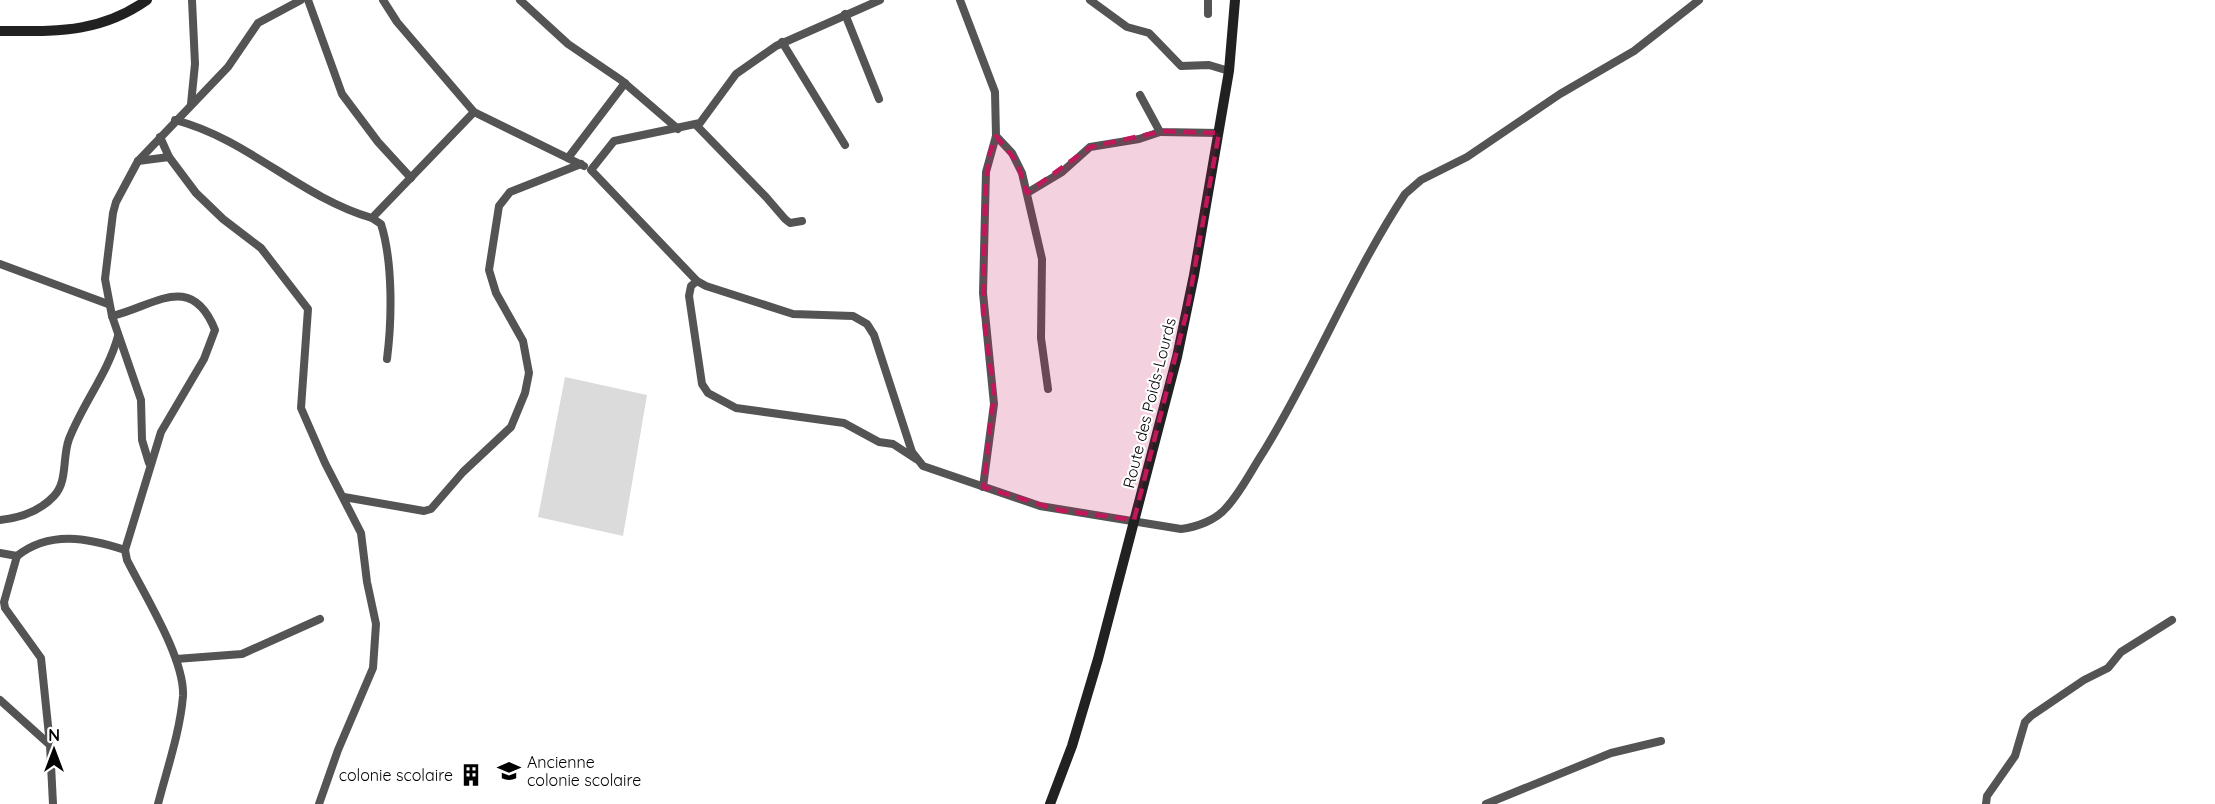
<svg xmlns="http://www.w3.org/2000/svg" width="2215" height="804" font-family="Quicksand,sans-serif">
	<rect width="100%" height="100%" fill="#fff"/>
	<path fill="#dbdbdb" d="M565,377L647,395L623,536L538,517Z"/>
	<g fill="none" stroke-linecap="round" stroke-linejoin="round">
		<g stroke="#545454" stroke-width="8">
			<path d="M308,0L342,94L378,142L411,178"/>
			<path d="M383,0L397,22L474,112"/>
			<path d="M520,0L568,44L621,80L678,129"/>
			<path d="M880,0L776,46L736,74L700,123L614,141L591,170L697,281L706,286L793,314L853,316L867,324L874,335L912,452L923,466L1040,506L1181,529C1197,527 1216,520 1226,508C1241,492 1252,469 1264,451C1315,368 1351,276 1405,194L1421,180L1467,157L1560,94L1634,51L1699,0"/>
			<path d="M960,0L995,92L996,136L986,172L983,293L994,404L983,487"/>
			<path d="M1090,0L1127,27L1149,33L1181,66L1209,65L1229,71"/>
			<path d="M1208,0V14"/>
			<path d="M845,14L879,99"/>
			<path d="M782,42L845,145"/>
			<path d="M1140,95L1160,132L1219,133"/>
			<path d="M191,104L195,64L192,0"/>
			<path d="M175,120C248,139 300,197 372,218L474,112L584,166"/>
			<path d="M696,125L766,197L785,219L790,223L802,221"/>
			<path d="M996,136L1012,153L1022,173L1042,259L1041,338L1048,389"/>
			<path d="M160,137L169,157L196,193L223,219L261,248L308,309L301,408L325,463L361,533L367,582L376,624L373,668L338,750L319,804"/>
			<path d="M568,158L625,83"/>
			<path d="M138,161L169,157"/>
			<path d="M1027,193L1062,172L1090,147L1139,139L1160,132"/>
			<path d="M372,218L381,224C393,262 392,320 387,359"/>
			<path d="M0,264L108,304"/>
			<path d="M697,281L691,286L689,296L702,384L708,393L736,408L844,423L879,442L893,444L916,459"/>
			<path d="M112,316L141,400L142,440L149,463"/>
			<path d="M344,497L424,511L431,509L463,472L511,427L525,393L529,373L523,341L496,293L489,270L499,206L510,192L581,164"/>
			<path d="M0,520C19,518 40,511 54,496C68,481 62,458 69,439C83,403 108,373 118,336"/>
			<path d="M125,550L127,560C144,594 185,659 183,696C180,732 167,769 158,804"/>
			<path d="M0,553L17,556"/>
			<path d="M176,659L242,654L320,619"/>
			<path d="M0,700L50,745"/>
			<path d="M53,804L50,745L41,658L5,608L4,602L17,556C50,530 88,538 125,550L161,432L204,359L215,330C191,270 153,307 112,316L105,279L113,213L116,202L138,161L228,67L258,23L301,0"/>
			<path d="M1486,804L1611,753L1661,741"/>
			<path d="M1986,804L1987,796L2015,756L2025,722L2031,716L2084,680L2108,668L2121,652L2172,620"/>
		</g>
		<g stroke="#212121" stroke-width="10">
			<path d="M0,31C55,31 99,34 147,0"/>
			<path d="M1050,804L1072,746L1098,659L1177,357L1194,275L1229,71L1235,0"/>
		</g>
	</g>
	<path fill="#c2185b" fill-opacity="0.2" stroke="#c2185b" stroke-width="4.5" stroke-dasharray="12 8" stroke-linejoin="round" d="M1163,131L1219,133L1187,311L1134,520L1058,510L983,487L994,394L983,313L985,196L988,158L996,136L1017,162L1027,193L1090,147Z"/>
	<defs>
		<g id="school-bare" transform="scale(1.8)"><path d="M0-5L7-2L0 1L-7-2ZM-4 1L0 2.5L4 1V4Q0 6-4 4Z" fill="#000" stroke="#fff" stroke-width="2.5" paint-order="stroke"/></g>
		<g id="building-bare" transform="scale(1.8)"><path d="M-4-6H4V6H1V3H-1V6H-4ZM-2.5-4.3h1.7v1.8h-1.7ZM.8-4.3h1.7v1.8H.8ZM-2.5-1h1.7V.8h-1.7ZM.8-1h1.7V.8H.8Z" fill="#000" stroke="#fff" stroke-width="2.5" paint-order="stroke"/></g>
	</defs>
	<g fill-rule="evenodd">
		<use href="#school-bare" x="509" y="771"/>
		<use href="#building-bare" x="471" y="775"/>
	</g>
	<g text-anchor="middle" stroke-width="4.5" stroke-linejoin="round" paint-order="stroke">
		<g font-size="16" fill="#000" stroke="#fff">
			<text transform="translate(1149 403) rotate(-76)" y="6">Route des Poids-Lourds</text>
		</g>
		<g font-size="16" fill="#000" stroke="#fff" text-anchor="start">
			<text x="527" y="768">Ancienne<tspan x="527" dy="18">colonie scolaire</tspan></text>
			<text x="453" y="781" text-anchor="end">colonie scolaire</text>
		</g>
	</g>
	<g transform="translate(54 750)" stroke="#ffffff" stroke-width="4.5" paint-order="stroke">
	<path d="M0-4.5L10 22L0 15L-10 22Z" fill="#000000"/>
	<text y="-9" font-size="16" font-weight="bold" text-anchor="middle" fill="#000000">N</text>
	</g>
</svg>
